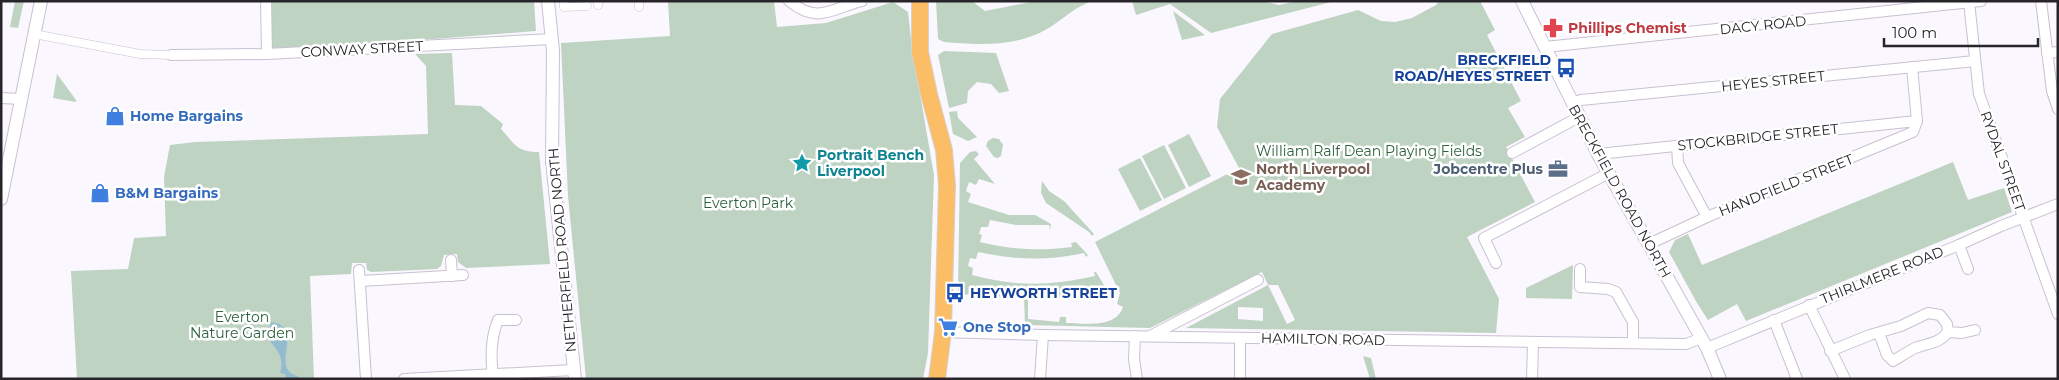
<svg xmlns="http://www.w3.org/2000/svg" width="2059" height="380" font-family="Montserrat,sans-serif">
  <rect width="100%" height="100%" fill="#fbf7fe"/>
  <g fill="#bed3c2" fill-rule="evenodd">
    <path d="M15,1H24L18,28L10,27Z"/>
    <path d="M268,1H534L536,31L270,52Z"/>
    <path d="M668,1H774L777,27L826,23L893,2L908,12L912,48L934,175L928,353L923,379H586L568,196L561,43L670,36Z"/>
    <path d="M936,1H972L985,11L1036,1H1093C1077,5 1061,21 1047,29C1016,47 978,45 944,42L938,39Z"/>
    <path d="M1132,1H1263L1279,5L1297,1H1335L1211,33L1170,4L1136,15Z"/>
    <path d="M1439,1H1480L1495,30L1487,35L1521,101L1508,108L1525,137L1506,147L1535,202L1467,237L1499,299L1496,333L1186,328L1268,285L1262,272L1150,328L1025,325L1024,298L958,294L960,163L970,152L976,151L979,154L974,159L995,184L979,179L976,185L969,182L966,191L971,194L968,202L1009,215H1035L1051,224L1050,230L1049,225H1016L990,220L988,227H981L979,234L982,235L980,242C1012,250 1039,251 1072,247L1071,243L1076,242L1088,255L1086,257L1084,253C1046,261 1017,260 978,252L976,259L970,258L968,266L973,268L972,275C1017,287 1049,286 1095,276L1094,272H1096L1107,290V296L1066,295L1059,297V300H1028V319L1059,322L1060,317H1066V323C1083,323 1116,329 1123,307L1117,304L1120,293L1095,242L1239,168L1217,127L1220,99L1272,34L1358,10L1381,21L1395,22L1412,18L1436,5ZM1268,285H1278L1295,320L1287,324ZM1238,307L1263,308V321L1238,319Z"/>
    <path d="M1173,11L1205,35L1182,40Z"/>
    <path d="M944,51L996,53L1009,91L999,93L991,84L977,82L968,91L967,103L949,108L938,55Z"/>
    <path d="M452,53L455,105L481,106L503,124L501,129C515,144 516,152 539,152L550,264L466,268L458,262L457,254L444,255L441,266L437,269L371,272L367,270L366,263H352L351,274L310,276L314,379H77L71,271L128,269L134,238L166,236L164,177L170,145L195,142L428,134L426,66L415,54Z"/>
    <path d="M57,74L76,100V102L53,98Z"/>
    <path d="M957,111L958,118L977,137L968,141L953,134L949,112Z"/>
    <path d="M1189,134L1211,176L1189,187L1168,145Z"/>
    <path d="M993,138L999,139L1003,145L1001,156L998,158L994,157L986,146L988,141Z"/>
    <path d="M1164,145L1186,188L1164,199L1142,156Z"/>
    <path d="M1140,158L1162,200L1140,211L1118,169Z"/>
    <path d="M1953,162L1968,200L2004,188L2012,212L1746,321L1737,304L1708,320L1697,303L1669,252L1675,240L1688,234L1702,265Z"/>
    <path d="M1042,181L1049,191L1064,201L1094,234L1092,236L1089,232L1046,203L1041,193Z"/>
    <path d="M1573,265L1572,299L1526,298V288Z"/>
    <path d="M1363,356L1371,358L1376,379H1370Z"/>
  </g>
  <path fill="#94bcd1" d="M271,322C307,327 268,369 298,376V379H286L285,374L280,373C285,358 277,349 267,338Z"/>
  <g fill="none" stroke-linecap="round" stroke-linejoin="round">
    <defs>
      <g id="pedestrian">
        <path d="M564,1V7L587,6"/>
        <path d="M598,1V5"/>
        <path d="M639,1V7"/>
        <path d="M34,34L140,54L171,55"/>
      </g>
      <g id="minor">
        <path d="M266,1L267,54"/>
        <path d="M789,1C818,25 832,8 862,1"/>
        <path d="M2041,1L2052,91L2058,109"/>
        <path d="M1969,2L1979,94L2058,314"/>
        <path d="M1545,47L1981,1"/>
        <path d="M2047,53L2058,52"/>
        <path d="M171,55L267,54L552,39"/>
        <path d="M1518,74L1550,58"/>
        <path d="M1,98L21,99"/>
        <path d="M1572,103L1581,100L1975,61"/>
        <path d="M1677,146L1678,163L1707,217"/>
        <path d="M1512,153L1579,117"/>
        <path d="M1598,154L1917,121"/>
        <path d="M1649,244L1707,217L1913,132L1917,121L1912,67"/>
        <path d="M1959,245L1968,269"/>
        <path d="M451,260L452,276"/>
        <path d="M1496,263L1484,238L1609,173"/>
        <path d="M1580,269V287L1608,289L1616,292L1633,322V343"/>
        <path d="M359,270L366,379"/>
        <path d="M361,281L463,275"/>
        <path d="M1809,305L1845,379"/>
        <path d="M1774,320L1797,379"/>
        <path d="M943,332L1043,335L1686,344L1702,338"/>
        <path d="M1879,333L1887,355L1893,361C1900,357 1907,352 1915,348C1928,343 1939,344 1948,332"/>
        <path d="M1135,336L1134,359L1137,379"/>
        <path d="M1150,336L1258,280"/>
        <path d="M1707,348L1959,245L2001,226L2058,204"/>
        <path d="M1830,351L1870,335L1901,326L1928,313L1940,315L1947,324L1948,332L1962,333L1975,330"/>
        <path d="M404,379L573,370"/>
        <path d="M493,379C491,358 490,340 498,320H516"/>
        <path d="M1040,379L1043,335"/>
        <path d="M1240,379V338"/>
        <path d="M1532,379L1533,342"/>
      </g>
      <g id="tertiary">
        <path d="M548,1L553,51L552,161L575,379"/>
        <path d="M1522,1L1598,154L1707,348L1720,379"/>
        <path d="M1,199L41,1"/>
      </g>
      <path id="primary" d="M920,1V52L929,94L944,150L947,185L943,332L937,379"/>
    </defs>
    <use href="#pedestrian" stroke="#c9c0d1" stroke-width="9"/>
    <use href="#minor" stroke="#c9c0d1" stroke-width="12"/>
    <use href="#tertiary" stroke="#c9c0d1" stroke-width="14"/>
    <use href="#primary" stroke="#d4d3d4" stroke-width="18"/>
    <use href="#pedestrian" stroke="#fff" stroke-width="8"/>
    <use href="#minor" stroke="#fff" stroke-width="10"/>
    <use href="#tertiary" stroke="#fff" stroke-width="12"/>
    <use href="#primary" stroke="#fcbd67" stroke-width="16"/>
  </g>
  <defs>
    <symbol id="pharmacy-bare" viewBox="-9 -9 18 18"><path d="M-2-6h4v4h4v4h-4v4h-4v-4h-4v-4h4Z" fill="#e0444e" stroke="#fff" stroke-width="2.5" paint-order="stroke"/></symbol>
    <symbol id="bus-bare" viewBox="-9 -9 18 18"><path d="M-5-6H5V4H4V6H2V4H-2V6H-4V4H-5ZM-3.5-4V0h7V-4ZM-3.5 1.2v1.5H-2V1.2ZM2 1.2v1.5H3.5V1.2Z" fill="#1a4fb4" stroke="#fff" stroke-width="2.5" paint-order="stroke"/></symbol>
    <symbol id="shop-bare" viewBox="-9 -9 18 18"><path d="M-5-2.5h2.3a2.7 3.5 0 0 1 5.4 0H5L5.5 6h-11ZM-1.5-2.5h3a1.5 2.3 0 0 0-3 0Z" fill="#3f7fe0" stroke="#fff" stroke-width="2.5" paint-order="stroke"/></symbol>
    <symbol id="sight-bare" viewBox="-9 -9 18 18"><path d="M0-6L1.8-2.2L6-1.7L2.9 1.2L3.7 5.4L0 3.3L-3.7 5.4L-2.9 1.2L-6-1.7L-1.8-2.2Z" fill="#0f9aa8" stroke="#fff" stroke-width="2.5" paint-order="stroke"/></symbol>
    <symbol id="office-bare" viewBox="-9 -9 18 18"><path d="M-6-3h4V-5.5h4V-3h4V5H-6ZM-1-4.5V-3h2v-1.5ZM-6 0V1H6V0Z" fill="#5c6f8a" stroke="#fff" stroke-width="2.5" paint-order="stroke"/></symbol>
    <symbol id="school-bare" viewBox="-9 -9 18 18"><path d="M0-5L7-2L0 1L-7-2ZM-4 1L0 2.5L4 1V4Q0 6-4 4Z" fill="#8d6e63" stroke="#fff" stroke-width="2.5" paint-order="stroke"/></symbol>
    <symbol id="supermarket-bare" viewBox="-9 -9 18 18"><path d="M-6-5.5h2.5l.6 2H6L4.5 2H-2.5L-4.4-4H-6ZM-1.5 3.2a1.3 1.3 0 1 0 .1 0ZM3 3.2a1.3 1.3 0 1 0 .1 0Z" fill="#3f7fe0" stroke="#fff" stroke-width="2.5" paint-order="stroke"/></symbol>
  </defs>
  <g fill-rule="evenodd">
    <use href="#pharmacy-bare" x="1539" y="14" width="28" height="28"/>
    <use href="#bus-bare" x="1552" y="54" width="28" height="28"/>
    <use href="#shop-bare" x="101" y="102" width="28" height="28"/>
    <use href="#sight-bare" x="788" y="149" width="28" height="28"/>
    <use href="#office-bare" x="1544" y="155" width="28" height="28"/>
    <use href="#school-bare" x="1227" y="163" width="28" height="28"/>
    <use href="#shop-bare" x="86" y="179" width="28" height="28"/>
    <use href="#bus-bare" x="941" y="279" width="28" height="28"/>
    <use href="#supermarket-bare" x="934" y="313" width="28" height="28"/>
  </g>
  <g text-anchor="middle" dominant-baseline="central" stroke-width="5" stroke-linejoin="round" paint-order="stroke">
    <g font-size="14" fill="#27242a" stroke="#fff">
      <text transform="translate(1763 25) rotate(-6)">DACY ROAD</text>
      <text transform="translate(362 49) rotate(-3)">CONWAY STREET</text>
      <text transform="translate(1773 81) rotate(-6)">HEYES STREET</text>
      <text transform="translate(1758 137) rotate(-6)">STOCKBRIDGE STREET</text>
      <text transform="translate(2003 161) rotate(70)">RYDAL STREET</text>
      <text transform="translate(1786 185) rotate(-22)">HANDFIELD STREET</text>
      <text transform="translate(1620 191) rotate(61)">BRECKFIELD ROAD NORTH</text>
      <text transform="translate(562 250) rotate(-95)">NETHERFIELD ROAD NORTH</text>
      <text transform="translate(1882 275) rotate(-22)">THIRLMERE ROAD</text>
      <text transform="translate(1323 339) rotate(1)">HAMILTON ROAD</text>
    </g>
    <g font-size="14" font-weight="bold" fill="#be3a42" stroke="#fff" text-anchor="start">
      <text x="1568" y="28">Phillips Chemist</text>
    </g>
    <g font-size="14" font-weight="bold" fill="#164399" stroke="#fff" text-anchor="end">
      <text x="1551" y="60">BRECKFIELD<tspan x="1551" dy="16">ROAD/HEYES STREET</tspan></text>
      <text x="970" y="293" text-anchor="start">HEYWORTH STREET</text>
    </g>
    <g font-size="14" font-weight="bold" fill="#366cbe" stroke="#fff" text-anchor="start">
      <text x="130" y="116">Home Bargains</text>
      <text x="115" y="193">B&amp;M Bargains</text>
      <text x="963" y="327">One Stop</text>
    </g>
    <g font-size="14" fill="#2d613c" stroke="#fff">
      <text x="1369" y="151">William Ralf Dean Playing Fields</text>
      <text x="748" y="203">Everton Park</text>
      <text x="242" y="317">Everton<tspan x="242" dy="16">Nature Garden</tspan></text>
    </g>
    <g font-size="14" font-weight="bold" fill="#0d838f" stroke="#fff" text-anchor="start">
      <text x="817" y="155">Portrait Bench<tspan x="817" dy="16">Liverpool</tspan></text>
    </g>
    <g font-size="14" font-weight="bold" fill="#785e54" stroke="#fff" text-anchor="start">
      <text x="1256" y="169">North Liverpool<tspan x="1256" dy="16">Academy</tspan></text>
    </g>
    <g font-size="14" font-weight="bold" fill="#4e5e75" stroke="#fff" text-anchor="end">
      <text x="1543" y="169">Jobcentre Plus</text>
    </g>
  </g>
  <rect width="2059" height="380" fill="none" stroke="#27242a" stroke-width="5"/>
  <path d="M1884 38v8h154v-8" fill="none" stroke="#27242a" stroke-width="2.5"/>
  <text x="1892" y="38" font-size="15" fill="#27242a" stroke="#ffffff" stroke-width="4" paint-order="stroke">100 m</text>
</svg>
